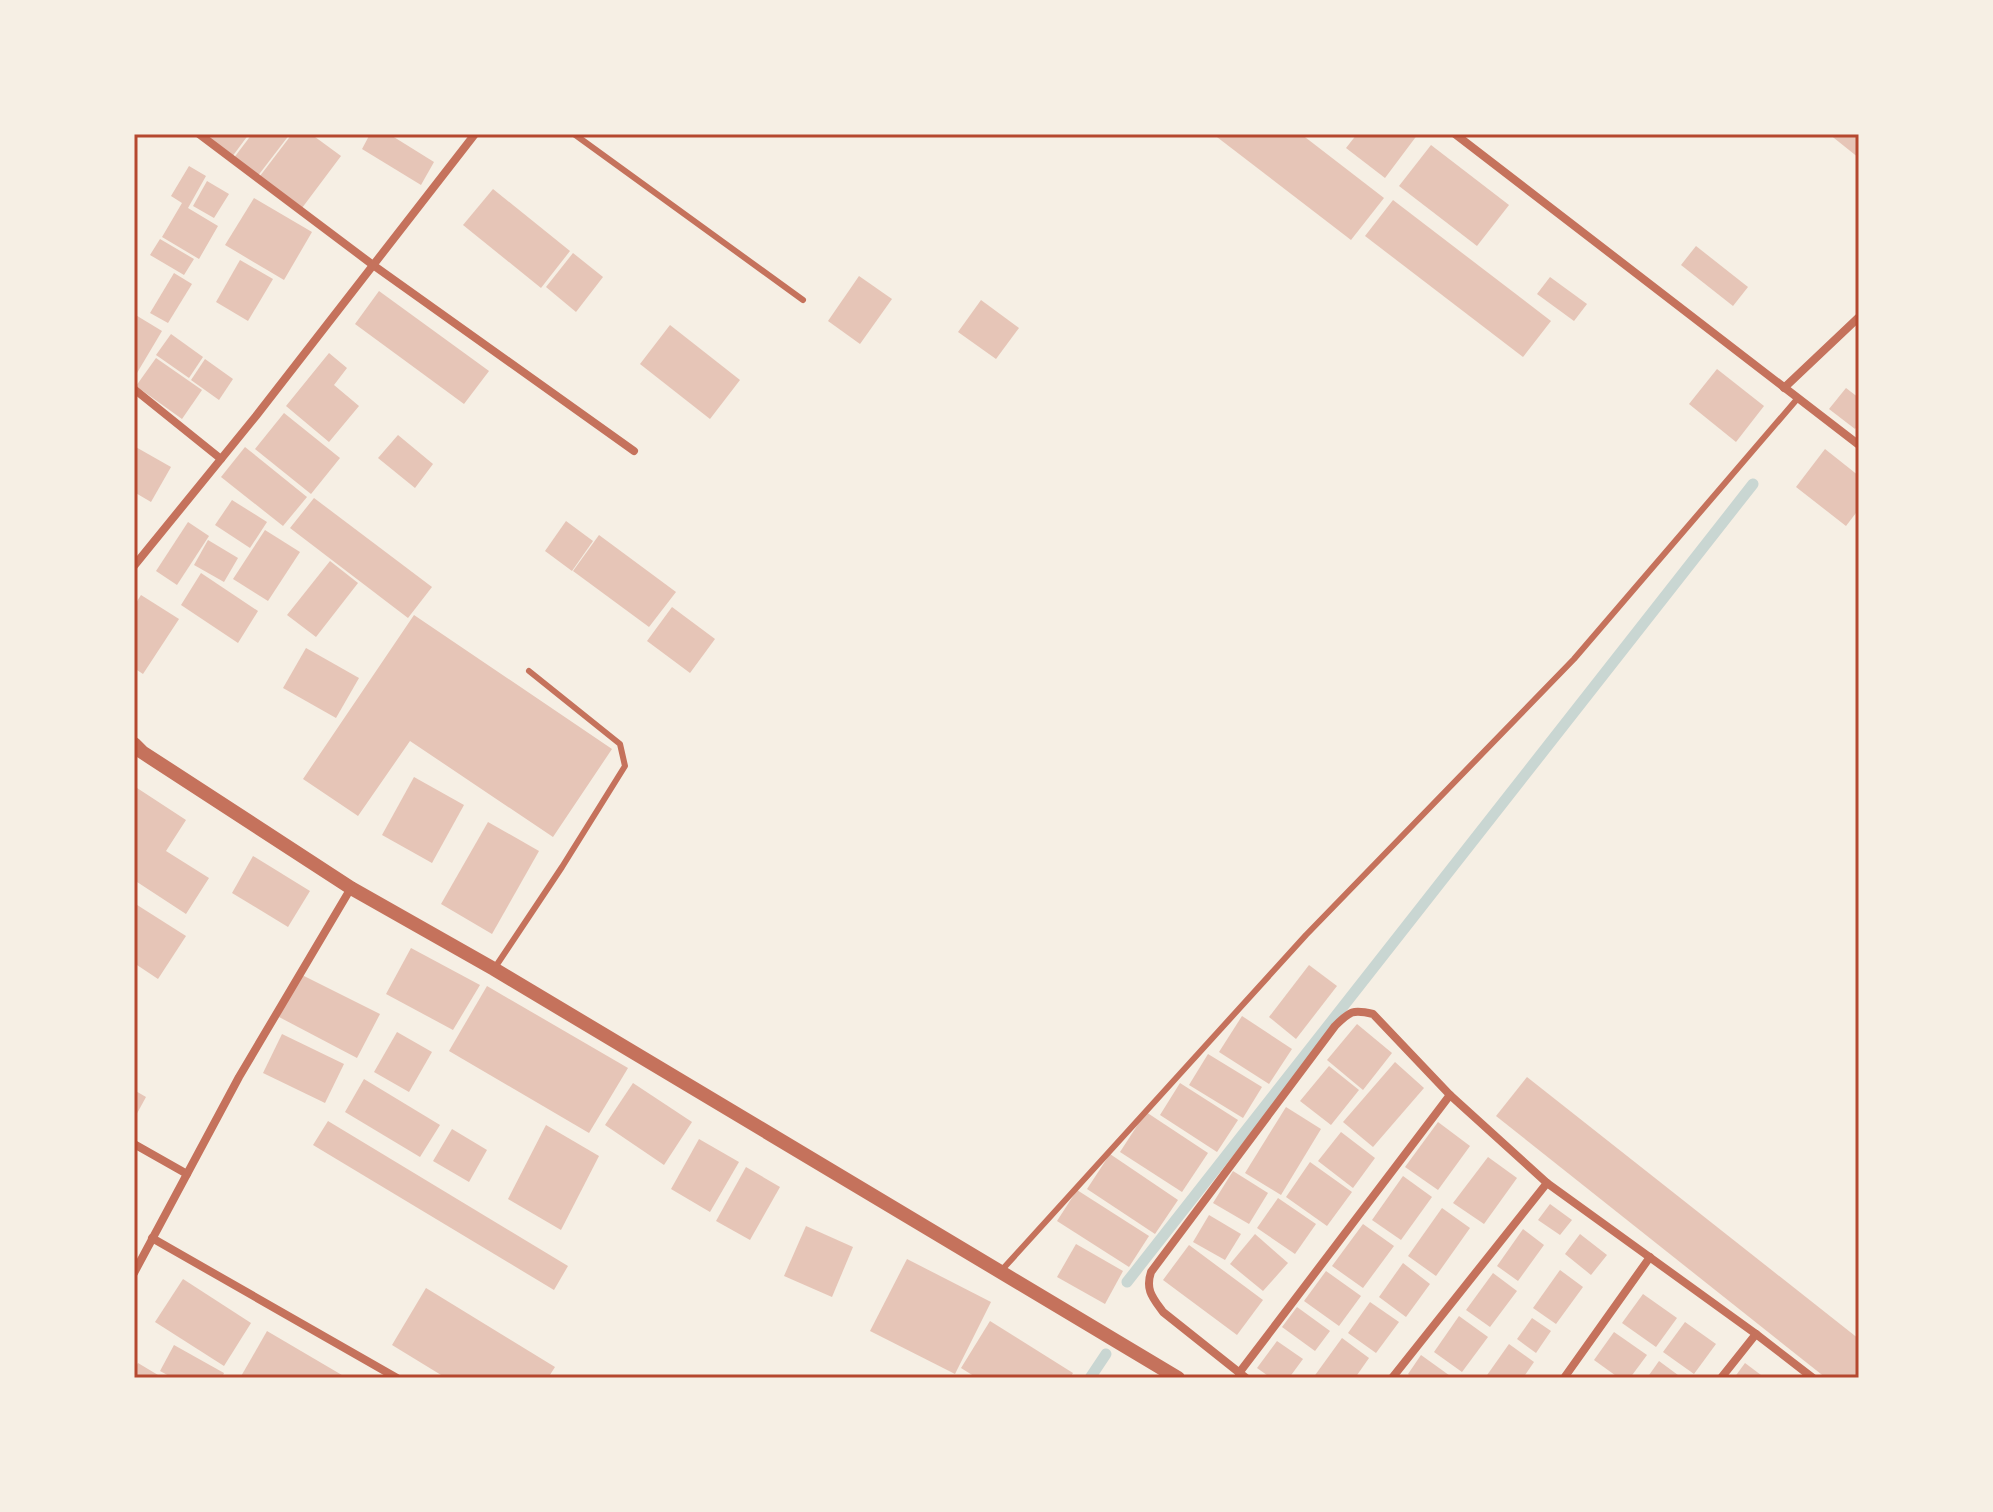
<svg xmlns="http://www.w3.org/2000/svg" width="1993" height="1512" font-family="'Varela Round',sans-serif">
  <rect width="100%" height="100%" fill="#f6efe4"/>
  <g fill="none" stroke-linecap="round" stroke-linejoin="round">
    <g stroke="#c9d6d2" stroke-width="11">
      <path d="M1127,1282L1753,484"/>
      <path d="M1090,1378L1106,1354"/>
    </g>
  </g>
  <g fill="#e6c5b7">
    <path d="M201,134H249L232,157Z"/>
    <path d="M252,134H290L257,177L233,159Z"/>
    <path d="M292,134H311L341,156L302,208L260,176Z"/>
    <path d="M370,134H389L434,162L421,185L362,149Z"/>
    <path d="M1213,134H1301L1384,198L1351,240Z"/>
    <path d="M1357,134H1418L1385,178L1346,148Z"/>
    <path d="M1829,134H1859V158Z"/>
    <path d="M1431,145L1509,205L1477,246L1399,186Z"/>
    <path d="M189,166L206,176L188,208L218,226L199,259L162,237L182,203L171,196Z"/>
    <path d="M207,181L229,194L214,218L193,206Z"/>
    <path d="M493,189L570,251L541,288L463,225Z"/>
    <path d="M254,198L312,232L284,280L225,245Z"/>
    <path d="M1393,200L1551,321L1523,357L1365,236Z"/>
    <path d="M160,239L194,259L184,275L150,255Z"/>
    <path d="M1696,246L1748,287L1733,306L1681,265Z"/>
    <path d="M573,253L603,277L576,312L546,287Z"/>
    <path d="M240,260L273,279L248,321L216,302Z"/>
    <path d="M174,273L192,284L168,323L150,313Z"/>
    <path d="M859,276L892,299L860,344L828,321Z"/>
    <path d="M1550,277L1587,304L1574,321L1537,294Z"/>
    <path d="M379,291L489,371L464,404L355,324Z"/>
    <path d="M981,300L1019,328L996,359L958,332Z"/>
    <path d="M134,314L162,331L134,378Z"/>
    <path d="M670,325L740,380L710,419L640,364Z"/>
    <path d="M171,334L203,357L189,378L156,355Z"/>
    <path d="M329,353L347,368L334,385L359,406L329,442L286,406Z"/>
    <path d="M156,358L202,390L182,419L136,386Z"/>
    <path d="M205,359L233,379L219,400L191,380Z"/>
    <path d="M1717,369L1764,406L1736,442L1689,404Z"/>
    <path d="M1846,388L1859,398V424L1855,429L1829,409Z"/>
    <path d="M284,413L340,458L311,494L255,449Z"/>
    <path d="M398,435L433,464L415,488L378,458Z"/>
    <path d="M134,446L171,467L151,502L134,492Z"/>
    <path d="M245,447L307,497L283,526L221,477Z"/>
    <path d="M1825,449L1859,476V509L1846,526L1796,487Z"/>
    <path d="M314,498L432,587L408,618L290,528Z"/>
    <path d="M232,500L267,522L250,548L215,525Z"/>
    <path d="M566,521L593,541L572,571L545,551Z"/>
    <path d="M188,522L209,536L177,585L156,571Z"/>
    <path d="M265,530L300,552L268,601L233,579Z"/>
    <path d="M599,535L676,592L649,627L573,571Z"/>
    <path d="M208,540L238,558L224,582L194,565Z"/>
    <path d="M330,561L358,583L316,637L287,615Z"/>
    <path d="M201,573L258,611L238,643L181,605Z"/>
    <path d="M141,595L179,619L143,674L134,668V606Z"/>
    <path d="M672,607L715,639L690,673L647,641Z"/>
    <path d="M414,615L612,749L553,837L410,741L358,816L303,779Z"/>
    <path d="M306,648L359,678L336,718L283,688Z"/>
    <path d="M414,777L464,805L432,863L382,835Z"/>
    <path d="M134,786L186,820L166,851L209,878L186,914L134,880Z"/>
    <path d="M488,822L539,851L492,934L441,904Z"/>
    <path d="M253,856L310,891L288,927L232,893Z"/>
    <path d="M134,903L186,936L158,979L134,963Z"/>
    <path d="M411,948L480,985L453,1030L386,994Z"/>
    <path d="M1309,965L1337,986L1296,1039L1269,1017Z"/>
    <path d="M300,974L380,1014L357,1058L279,1017Z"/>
    <path d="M487,986L628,1068L589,1133L449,1051Z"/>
    <path d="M1242,1016L1292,1049L1269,1084L1219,1052Z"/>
    <path d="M1357,1024L1392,1053L1363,1090L1327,1060Z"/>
    <path d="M397,1032L432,1052L409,1092L374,1072Z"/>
    <path d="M282,1034L344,1064L325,1103L263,1073Z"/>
    <path d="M1208,1054L1262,1087L1243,1118L1189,1085Z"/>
    <path d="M1395,1062L1424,1088L1373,1147L1343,1122Z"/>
    <path d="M1329,1066L1359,1090L1331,1125L1300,1101Z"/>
    <path d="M1527,1077L1859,1339V1378H1826L1496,1116Z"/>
    <path d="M364,1079L440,1125L420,1157L345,1112Z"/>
    <path d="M633,1083L692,1122L664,1165L605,1125Z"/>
    <path d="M1180,1083L1238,1120L1217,1152L1160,1115Z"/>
    <path d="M134,1090L146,1097L134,1119Z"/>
    <path d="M1286,1107L1321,1129L1281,1195L1245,1173Z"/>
    <path d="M1146,1112L1208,1153L1182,1192L1120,1152Z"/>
    <path d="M328,1121L568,1266L554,1290L313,1145Z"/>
    <path d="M1438,1122L1470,1146L1438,1190L1405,1167Z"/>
    <path d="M546,1125L599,1156L561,1230L508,1199Z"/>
    <path d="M452,1129L487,1150L469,1182L433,1161Z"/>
    <path d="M1341,1132L1375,1158L1353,1188L1318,1161Z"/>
    <path d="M699,1139L739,1162L710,1212L671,1189Z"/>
    <path d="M1110,1154L1178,1200L1155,1234L1087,1189Z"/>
    <path d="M1488,1157L1517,1178L1484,1224L1453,1203Z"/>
    <path d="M1310,1162L1352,1192L1327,1226L1286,1197Z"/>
    <path d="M746,1167L780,1187L750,1240L716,1221Z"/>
    <path d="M1233,1171L1268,1193L1249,1224L1213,1203Z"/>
    <path d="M1403,1176L1432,1197L1401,1240L1372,1220Z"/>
    <path d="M1077,1190L1149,1236L1129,1267L1057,1221Z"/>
    <path d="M1278,1198L1316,1224L1295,1254L1257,1228Z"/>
    <path d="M1550,1204L1572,1220L1560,1235L1538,1220Z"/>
    <path d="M1442,1208L1470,1228L1436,1276L1408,1256Z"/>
    <path d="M1209,1215L1241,1234L1225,1260L1193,1242Z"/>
    <path d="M1363,1224L1394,1246L1363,1288L1332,1266Z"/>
    <path d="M806,1226L853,1247L832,1297L784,1276Z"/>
    <path d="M1523,1229L1544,1245L1518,1281L1497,1266Z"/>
    <path d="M1255,1234L1288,1263L1263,1291L1230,1264Z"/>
    <path d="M1580,1234L1607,1255L1591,1275L1565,1254Z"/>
    <path d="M1076,1244L1123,1271L1105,1304L1057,1277Z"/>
    <path d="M1189,1245L1263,1300L1237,1335L1163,1280Z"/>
    <path d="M907,1259L991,1302L955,1374L870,1331Z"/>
    <path d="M1403,1263L1430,1284L1406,1317L1379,1297Z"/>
    <path d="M1560,1270L1583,1287L1556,1324L1533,1308Z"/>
    <path d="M1326,1271L1361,1296L1339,1326L1304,1301Z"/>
    <path d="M1493,1273L1517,1291L1490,1327L1466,1310Z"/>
    <path d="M183,1279L251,1323L224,1366L155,1322Z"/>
    <path d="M426,1288L555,1367L548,1378H446L392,1345Z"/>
    <path d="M1643,1294L1677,1318L1656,1347L1622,1323Z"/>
    <path d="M1370,1302L1399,1322L1376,1353L1348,1333Z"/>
    <path d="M1297,1307L1330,1331L1315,1351L1282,1327Z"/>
    <path d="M1459,1316L1488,1337L1462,1372L1434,1352Z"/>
    <path d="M1532,1318L1551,1331L1536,1353L1517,1339Z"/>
    <path d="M990,1321L1073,1373L1070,1378H977L961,1368Z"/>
    <path d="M1685,1322L1716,1344L1694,1374L1663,1352Z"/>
    <path d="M267,1331L347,1378H240Z"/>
    <path d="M1614,1332L1647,1355L1630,1378H1619L1594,1360Z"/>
    <path d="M1342,1338L1369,1358L1355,1378H1313Z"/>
    <path d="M1277,1341L1303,1359L1289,1378H1271L1257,1368Z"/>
    <path d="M1509,1344L1534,1362L1523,1378H1485Z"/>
    <path d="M174,1345L224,1373L222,1378H173L160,1371Z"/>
    <path d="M1421,1355L1453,1378H1413L1408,1374Z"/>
    <path d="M1659,1361L1682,1378H1647Z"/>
    <path d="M138,1363L163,1378H134V1370Z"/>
    <path d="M1745,1363L1765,1378H1734Z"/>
  </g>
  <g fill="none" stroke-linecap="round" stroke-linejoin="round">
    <g stroke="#c5725c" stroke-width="6">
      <path d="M574,134L803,300"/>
      <path d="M494,969L562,867L625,766L620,744L529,671"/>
      <path d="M1000,1272L1306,935L1574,659L1798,398"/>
    </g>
    <g stroke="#c5725c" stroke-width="8">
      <path d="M199,134L373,265L634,451"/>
      <path d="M1455,134L1859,445"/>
      <path d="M1784,388L1859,317"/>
      <path d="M134,389L221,459"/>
      <path d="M134,566L256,416L475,134"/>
      <path d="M134,1144L187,1174"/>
      <path d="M152,1238L397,1378"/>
      <path d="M134,1273L239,1077L351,888"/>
      <path d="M1239,1373L1450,1095"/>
      <path d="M1246,1378L1163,1312C1153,1298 1145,1290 1151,1272L1335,1026C1350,1011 1353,1009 1373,1014L1450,1095L1547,1183L1756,1334L1813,1378"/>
      <path d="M1392,1378L1547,1183"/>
      <path d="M1564,1378L1650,1257"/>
      <path d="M1721,1378L1756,1334"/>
    </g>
    <path stroke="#c5725c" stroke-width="14" d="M134,744L142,752L351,888L494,969L1178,1378"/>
  </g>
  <rect width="1993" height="1512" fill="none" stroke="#f6efe4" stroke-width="272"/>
  <rect x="136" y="136" width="1721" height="1240" fill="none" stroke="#b5482f" stroke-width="3"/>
</svg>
